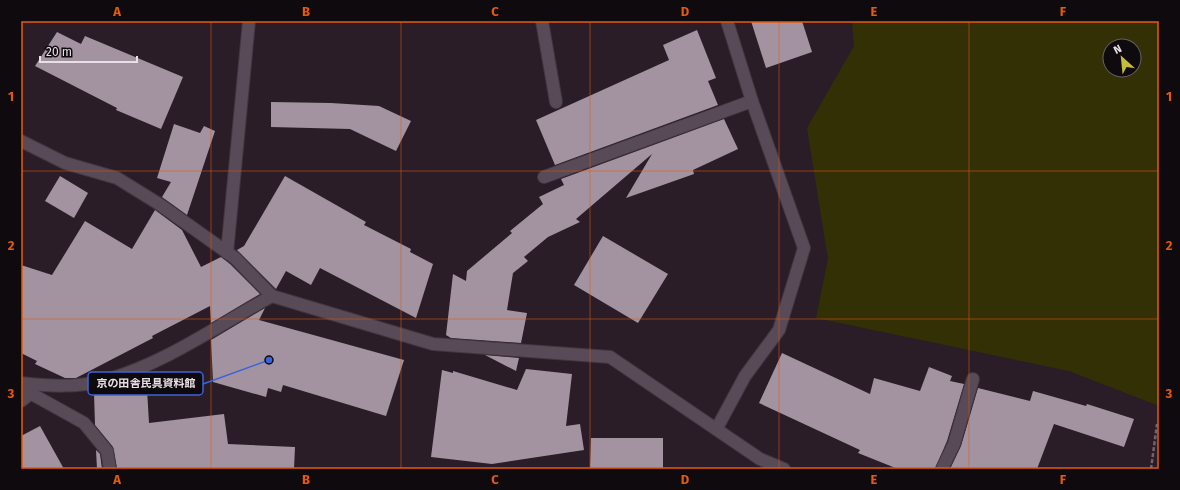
<svg xmlns="http://www.w3.org/2000/svg" width="1180" height="490" font-family="'Fira Sans','Noto Sans JP',sans-serif">
  <rect width="100%" height="100%" fill="#2a1d28"/>
  <path fill="#333006" fill-rule="evenodd" d="M852,21H1159V406L1069,371L816,318L828,259L807,128L854,46ZM1110,46H1134V70H1110Z"/>
  <g fill="#a393a0">
    <path d="M751,21H802L812,52L766,68Z"/>
    <path d="M697,30L716,78L708,81L718,105L555,165L536,120L669,60L663,45Z"/>
    <path d="M57,32L81,44L85,36L183,77L161,129L116,110L117,108L35,66Z"/>
    <path d="M271,102L331,103L379,106L411,121L396,151L350,129L271,127Z"/>
    <path d="M724,119L738,149L693,170L694,174L626,198L652,154L576,219L580,222L548,237L524,257L528,261L513,273L507,310L527,313L521,343L451,338L446,335L453,274L466,281L467,271L512,233L510,231L543,204L539,197L564,185L561,179Z"/>
    <path d="M174,124L200,133L204,126L215,131L187,215L162,197L171,182L157,178Z"/>
    <path d="M60,176L88,193L74,218L45,201Z"/>
    <path d="M285,176L366,222L364,225L411,249L410,252L433,264L416,318L320,268L311,285L286,271L276,289L237,250L244,246Z"/>
    <path d="M155,210L182,230L201,267L221,257L230,264L260,294L211,323L210,306L152,336L153,338L76,378H65L35,364L37,361L21,353V265L52,275L85,221L132,249Z"/>
    <path d="M603,236L668,274L638,323L574,285Z"/>
    <path d="M265,308L259,320L404,360L386,416L283,385L281,392L268,388L266,397L213,382L211,340Z"/>
    <path d="M782,353L870,394L874,378L920,391L929,367L952,376L950,381L964,384L947,441L935,469H898L858,453L860,450L759,403Z"/>
    <path d="M485,355L519,358L516,371Z"/>
    <path d="M526,369L572,374L566,426L580,424L584,450L492,464L431,457L442,370L453,373V371L517,390Z"/>
    <path d="M978,388L1030,401L1033,391L1086,406L1087,404L1134,419L1124,447L1054,424L1037,469H950L961,446Z"/>
    <path d="M147,389L149,423L224,414L228,444L295,447L294,469H117L113,447L95,425L94,393Z"/>
    <path d="M40,426L64,469H21V436Z"/>
    <path d="M591,438H663V469H590Z"/>
    <path d="M96,450L100,454L102,469H97Z"/>
  </g>
  <g fill="none" stroke-linecap="round" stroke-linejoin="round">
    <defs>
      <g id="service">
        <path d="M542,21L556,102"/>
        <path d="M21,141L65,163L117,178L159,204L235,258L272,296"/>
        <path d="M544,177L752,101"/>
        <path d="M227,253L249,21"/>
        <path d="M21,388L84,423L107,451L110,469"/>
        <path d="M21,401L30,394"/>
      </g>
      <g id="minor">
        <path d="M21,383C49,386 78,388 106,380C166,363 218,325 272,296L433,344L610,357L760,459L784,469"/>
        <path d="M717,428L745,376L779,330L804,248L752,101L727,21"/>
        <path d="M942,469L954,444L973,379"/>
      </g>
    </defs>
    <use href="#service" stroke="#41373f" stroke-width="14"/>
    <use href="#minor" stroke="#41373f" stroke-width="14"/>
    <path stroke="#70646e" stroke-width="2.5" stroke-dasharray="4 2" stroke-linecap="butt" d="M1151,469L1157,424"/>
    <use href="#service" stroke="#584a56" stroke-width="12"/>
    <use href="#minor" stroke="#584a56" stroke-width="12"/>
  </g>
  <path fill="none" stroke="#e8590c" stroke-width="1" stroke-opacity="0.55" d="M211,21V469M401,21V469M590,21V469M779,21V469M969,21V469M21,171H1159M21,319H1159"/>
  <path fill="none" stroke="#3c64da" stroke-width="1.5" d="M269 360L203 384"/>
  <circle fill="#3c64da" stroke="#0f0a0e" stroke-width="1.5" cx="269" cy="360" r="4"/>
  <rect fill="#0f0a0e" stroke="#3c64da" stroke-width="1.5" x="88" y="372" width="115" height="23" rx="4"/>
  <g font-size="11" text-anchor="middle" font-weight="bold" fill="#e9e0e7">
    <text x="146" y="387">京の田舎民具資料館</text>
  </g>
  <rect width="1180" height="490" fill="none" stroke="#0f0a0e" stroke-width="44"/>
  <g transform="translate(1122 58) rotate(333)"><circle r="19" fill="#0f0a0e" stroke="#666065"/>
  <path d="M0-3L7 15L0 10L-7 15Z" fill="#c5bc3d"/>
  <text y="-6" font-size="11" font-weight="bold" text-anchor="middle" fill="#e9e0e7">N</text>
  </g>
  <path d="M40 56v6h97v-6" fill="none" stroke="#e9e0e7" stroke-width="2"/>
  <text x="46" y="56" font-size="12" fill="#e9e0e7" stroke="#0f0a0e" stroke-width="3" paint-order="stroke">20 m</text>
  <rect x="22" y="22" width="1136" height="446" fill="none" stroke="#e8590c" stroke-width="1.5"/>
  <g font-size="13" text-anchor="middle" font-weight="bold" fill="#e8590c">
    <text x="117" y="16">A</text>
    <text x="306" y="16">B</text>
    <text x="495" y="16">C</text>
    <text x="685" y="16">D</text>
    <text x="874" y="16">E</text>
    <text x="1063" y="16">F</text>
    <text x="11" y="101">1</text>
    <text x="1169" y="101">1</text>
    <text x="11" y="250">2</text>
    <text x="1169" y="250">2</text>
    <text x="11" y="398">3</text>
    <text x="1169" y="398">3</text>
    <text x="117" y="484">A</text>
    <text x="306" y="484">B</text>
    <text x="495" y="484">C</text>
    <text x="685" y="484">D</text>
    <text x="874" y="484">E</text>
    <text x="1063" y="484">F</text>
  </g>
</svg>
